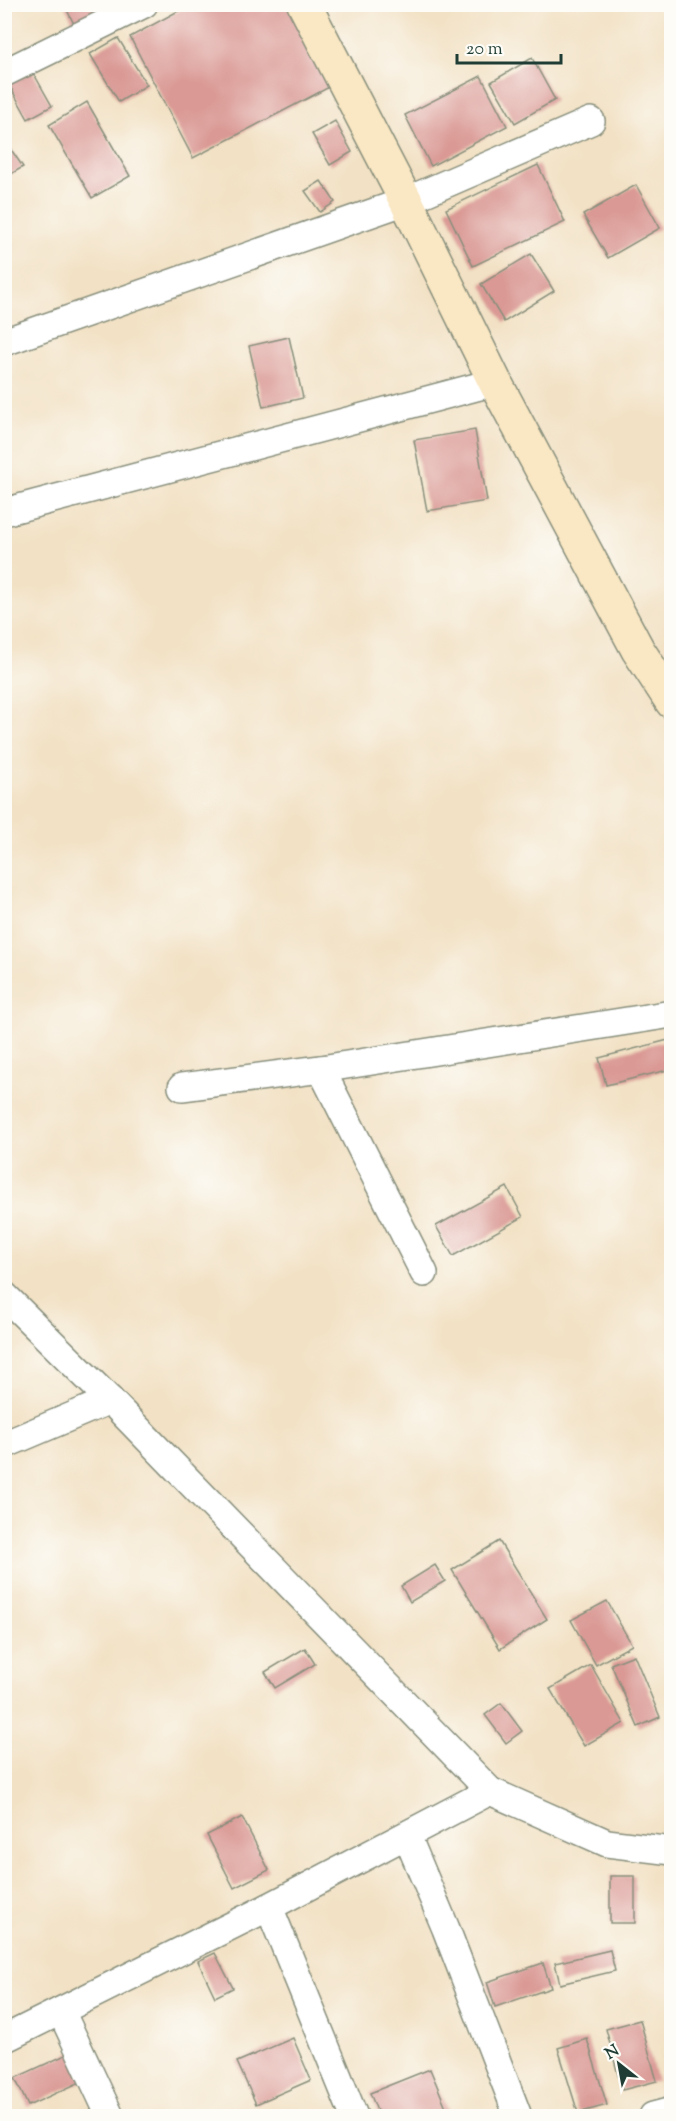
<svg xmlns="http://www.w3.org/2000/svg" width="676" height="2121" font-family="'Sorts Mill Goudy',serif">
  <rect width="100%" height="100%" fill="#fdfcf7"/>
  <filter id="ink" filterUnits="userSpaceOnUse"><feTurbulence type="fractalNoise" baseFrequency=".0167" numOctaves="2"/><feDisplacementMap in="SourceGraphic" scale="12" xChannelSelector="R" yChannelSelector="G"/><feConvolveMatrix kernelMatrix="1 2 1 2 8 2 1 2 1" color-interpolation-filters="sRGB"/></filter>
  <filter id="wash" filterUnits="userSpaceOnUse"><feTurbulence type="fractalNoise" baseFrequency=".008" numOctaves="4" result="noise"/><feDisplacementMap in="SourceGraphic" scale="24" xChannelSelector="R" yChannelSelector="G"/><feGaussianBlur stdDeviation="1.35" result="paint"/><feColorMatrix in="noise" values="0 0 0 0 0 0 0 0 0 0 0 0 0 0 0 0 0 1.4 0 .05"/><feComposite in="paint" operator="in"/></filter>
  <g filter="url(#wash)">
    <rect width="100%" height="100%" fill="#f2e1c4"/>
    <g id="blocks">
      <g fill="#da9994">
        <path d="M64,4H127L77,30Z"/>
        <path d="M191,4H299L339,82L193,158L130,37Z"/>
        <path d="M118,38L147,85L119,102L90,54Z"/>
        <path d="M532,58L555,100L515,123L491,82Z"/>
        <path d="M30,67L52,106L28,119L6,79Z"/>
        <path d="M481,76L507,126L431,166L405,115Z"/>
        <path d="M87,102L130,176L92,198L49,125Z"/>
        <path d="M335,121L352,152L330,165L312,134Z"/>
        <path d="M10,148L23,167L4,178V151Z"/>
        <path d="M538,165L565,222L473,266L446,209Z"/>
        <path d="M321,181L335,202L320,212L305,191Z"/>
        <path d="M636,185L660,228L608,258L583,215Z"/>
        <path d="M531,254L554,291L504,322L481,284Z"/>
        <path d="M289,337L303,398L263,407L249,346Z"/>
        <path d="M475,430L487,501L427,511L414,440Z"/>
        <path d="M672,1039V1069L606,1085L599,1058Z"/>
        <path d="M507,1187L523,1217L453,1256L436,1226Z"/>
        <path d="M499,1541L547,1619L500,1649L452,1570Z"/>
        <path d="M435,1565L445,1581L410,1602L401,1586Z"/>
        <path d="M607,1601L632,1645L596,1665L571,1620Z"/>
        <path d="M305,1648L315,1664L275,1688L265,1672Z"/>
        <path d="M634,1655L660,1717L638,1727L611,1664Z"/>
        <path d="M591,1665L624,1723L584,1746L550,1689Z"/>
        <path d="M501,1703L522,1731L506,1743L485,1715Z"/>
        <path d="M242,1817L269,1870L234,1888L207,1835Z"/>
        <rect x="610" y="1876" width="25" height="47"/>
        <path d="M610,1950L615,1971L560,1984L555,1963Z"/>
        <path d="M215,1953L233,1988L215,1997L198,1961Z"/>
        <path d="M543,1963L551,1988L495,2007L487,1982Z"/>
        <path d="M640,2020L657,2081L622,2090L606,2029Z"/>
        <path d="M293,2038L311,2080L256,2104L237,2062Z"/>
        <path d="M587,2039L607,2105L578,2113L558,2048Z"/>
        <path d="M74,2051L87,2079L28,2106L15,2078Z"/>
        <path d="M430,2069L448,2112L437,2116H379L370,2093Z"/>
      </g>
    </g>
  </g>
  <g filter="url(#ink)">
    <use href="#blocks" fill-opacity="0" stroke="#888f7c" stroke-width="1.5"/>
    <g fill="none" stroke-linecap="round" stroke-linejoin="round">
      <defs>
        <g id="street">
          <path d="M4,73L144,4"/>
          <path d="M4,342L406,201L591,121"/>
          <path d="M4,512L495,382"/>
          <path d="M321,1069L424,1273"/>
          <path d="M182,1087L321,1069L672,1014"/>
          <path d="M4,1295L110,1400L490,1791L607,1843L672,1851"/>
          <path d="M4,1445L110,1400"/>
          <path d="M407,1836L446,1929L518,2116"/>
          <path d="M269,1907L354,2116"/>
          <path d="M61,2011L110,2116"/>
          <path d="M4,2039L269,1907L490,1791"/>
          <path d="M653,2116L672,2111"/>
        </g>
        <path id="secondary" d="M304,4L406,201L495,382L638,650L672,702"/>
      </defs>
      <use href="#street" stroke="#888f7c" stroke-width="30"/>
      <use href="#secondary" stroke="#888f7c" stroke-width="36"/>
      <use href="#street" stroke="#fff" stroke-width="27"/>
      <use href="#secondary" stroke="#fae7c3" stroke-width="33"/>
    </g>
  </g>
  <rect width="676" height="2121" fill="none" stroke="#fdfcf7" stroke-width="24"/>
  <g transform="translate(619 2064) rotate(329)" stroke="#fdfcf7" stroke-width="4.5" paint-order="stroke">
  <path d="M0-4.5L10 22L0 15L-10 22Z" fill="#1f3d34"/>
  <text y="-9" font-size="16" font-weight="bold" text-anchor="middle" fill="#1f3d34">N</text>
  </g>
  <path d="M457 54v9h104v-9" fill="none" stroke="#1f3d34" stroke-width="3"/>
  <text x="466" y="54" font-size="18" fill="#1f3d34" stroke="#fdfcf7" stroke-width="4.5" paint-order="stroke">20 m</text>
</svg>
